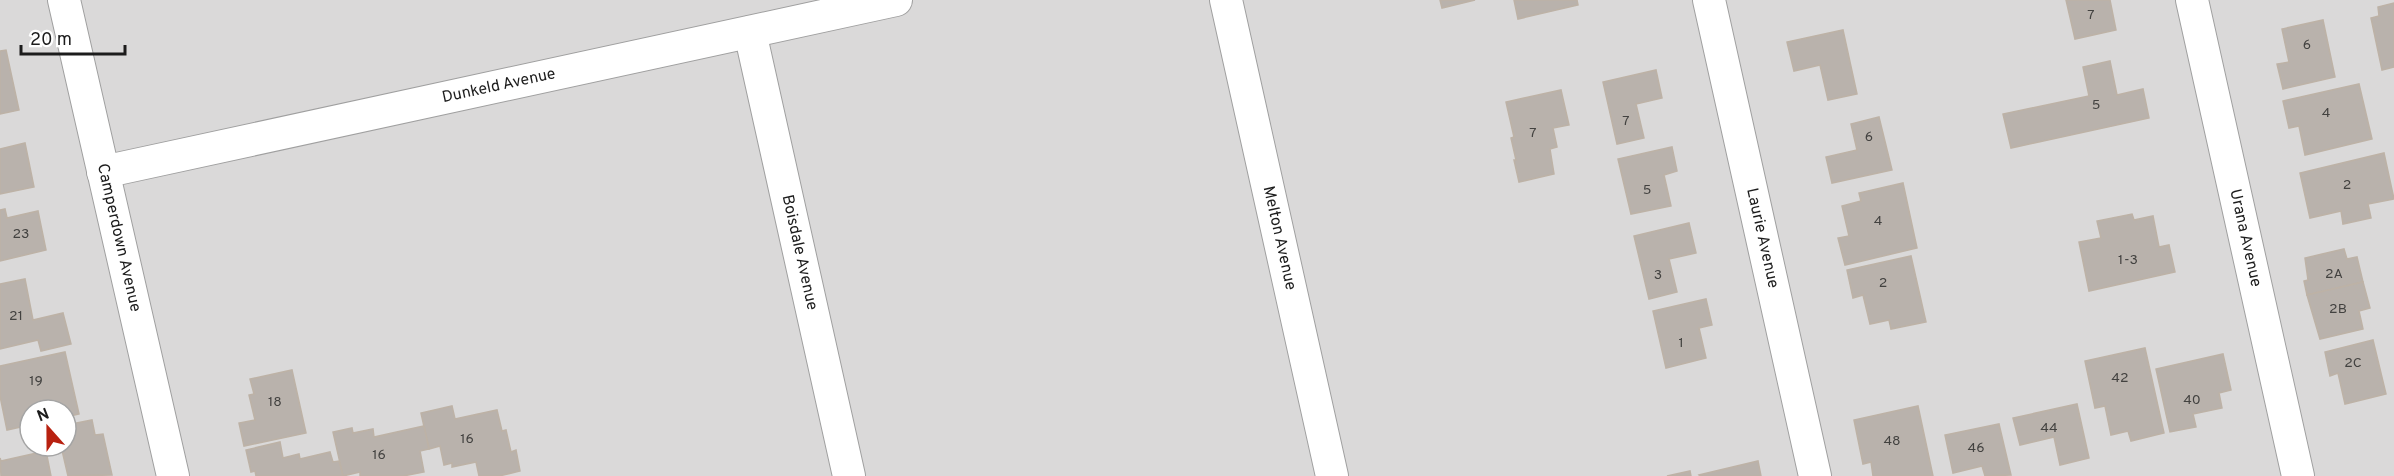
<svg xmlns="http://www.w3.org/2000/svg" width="2394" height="476" font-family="Overpass,sans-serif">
  <rect width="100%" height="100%" fill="#eceae2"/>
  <path fill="#dad9d9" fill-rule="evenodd" d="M0,0H2394V476H0ZM30,410H66V446H30Z"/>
  <g fill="#b9b2ac" stroke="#bdb2a6" stroke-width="1.5">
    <path d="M1440,0H1475L1442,8Z"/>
    <path d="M1514,0H1577L1578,5L1518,19Z"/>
    <path d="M2066,0H2110L2116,30L2075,39Z"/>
    <path d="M2394,3V67L2382,70L2371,18L2379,16L2378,7Z"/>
    <path d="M2323,20L2335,77L2283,89L2277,64L2289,62L2282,29Z"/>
    <path d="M1843,30L1857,94L1828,100L1820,65L1794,71L1787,42Z"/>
    <path d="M6,50L19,110L0,114V51Z"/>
    <path d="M2110,61L2117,95L2143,89L2149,118L2011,148L2003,114L2089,96L2083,67Z"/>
    <path d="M1656,70L1662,98L1636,104L1644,138L1617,144L1603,82Z"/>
    <path d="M2359,84L2372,139L2305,155L2299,126L2289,128L2283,101Z"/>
    <path d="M1561,90L1569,125L1553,128L1557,147L1550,149L1554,174L1519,182L1514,160H1516L1511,138L1514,137L1506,102Z"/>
    <path d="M1879,117L1892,170L1832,183L1826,157L1857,150L1851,124Z"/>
    <path d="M25,143L34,187L0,194V149Z"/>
    <path d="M1672,147L1677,171L1664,175L1671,206L1631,214L1618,159Z"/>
    <path d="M2384,153L2394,199L2368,204L2371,218L2343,224L2341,211L2310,218L2300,173Z"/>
    <path d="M1903,183L1917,248L1845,265L1838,238L1849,236L1842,206L1861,201L1859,193Z"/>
    <path d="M5,209L7,218L38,211L46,250L0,261V210Z"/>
    <path d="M2132,214L2134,220L2153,216L2159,247L2169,245L2175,272L2089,291L2079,242L2101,238L2097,221Z"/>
    <path d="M1689,223L1696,253L1669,259L1677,292L1649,299L1634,236Z"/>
    <path d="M2344,249L2347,259L2357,257L2363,282L2307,295L2304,281L2308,280L2305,258Z"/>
    <path d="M1911,256L1926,322L1891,329L1889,320L1870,324L1863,295L1853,298L1847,270Z"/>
    <path d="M25,279L33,320L63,313L71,344L41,351L38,340L0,349V284Z"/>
    <path d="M2363,282L2370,308L2359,311L2363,329L2320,339L2307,295Z"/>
    <path d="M1706,299L1712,325L1699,328L1706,358L1666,368L1653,311Z"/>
    <path d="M2373,340L2386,394L2345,404L2338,373L2330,376L2325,352Z"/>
    <path d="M2145,348L2164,433L2131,441L2128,431L2111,435L2105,406L2095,408L2085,361Z"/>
    <path d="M65,352L79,414L66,417V410H30V425L7,430L0,396V366Z"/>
    <path d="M2223,354L2231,390L2219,393L2222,408L2193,414L2196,427L2170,432L2156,369Z"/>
    <path d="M292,370L306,433L244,446L239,423L255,420L249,395L254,394L250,379Z"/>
    <path d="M2077,404L2089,458L2060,465L2054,437L2020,445L2013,418Z"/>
    <path d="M452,406L455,419L497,410L502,431L506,430L511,452L516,450L520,471L499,476H479L476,462L452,467V463L444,465L440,446L429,449L421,413Z"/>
    <path d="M1918,406L1933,476H1873L1871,462L1863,464L1854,420Z"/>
    <path d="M92,420L95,435L103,434L112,475L68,476L61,446H66V425Z"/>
    <path d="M1999,424L2011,475L1985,476L1982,466L1953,473L1945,435Z"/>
    <path d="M424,426L429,449L420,451L424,472L403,476H360V472L343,476L333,432L352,428L353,433L373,429L374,437Z"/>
    <path d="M280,442L283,458L299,454L300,459L330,452L333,462L339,461L343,476H256L255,471L251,472L246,450Z"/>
    <path d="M46,451L51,476H1L0,458L1,461Z"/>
    <path d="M1758,461L1761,476H1700L1699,475Z"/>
    <path d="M1690,471L1691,476H1667Z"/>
  </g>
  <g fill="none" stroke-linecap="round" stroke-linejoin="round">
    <defs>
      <g id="street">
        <path id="s1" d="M64,0L173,476"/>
        <path id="s2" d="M1226,0L1332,476"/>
        <path id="s3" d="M1709,0L1815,476"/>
        <path id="s4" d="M2192,0L2298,476"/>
        <path id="s5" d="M750,32L849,476"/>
        <path id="s6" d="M103,172L896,0"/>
      </g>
    </defs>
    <use href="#street" stroke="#a0a0a0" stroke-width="34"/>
    <use href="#street" stroke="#fff" stroke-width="32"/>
  </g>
  <g text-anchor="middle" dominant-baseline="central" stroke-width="4.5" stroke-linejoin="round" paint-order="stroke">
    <g font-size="14" fill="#434240">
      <text x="2091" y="15">7</text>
      <text x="2307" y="45">6</text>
      <text x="2096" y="105">5</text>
      <text x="2326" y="113">4</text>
      <text x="1626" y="121">7</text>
      <text x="1533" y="133">7</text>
      <text x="1869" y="137">6</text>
      <text x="2347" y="185">2</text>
      <text x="1647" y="190">5</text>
      <text x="1878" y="221">4</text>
      <text x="21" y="234">23</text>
      <text x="2128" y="260">1-3</text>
      <text x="2334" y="274">2A</text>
      <text x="1658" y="275">3</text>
      <text x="1883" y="283">2</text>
      <text x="2338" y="309">2B</text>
      <text x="16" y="316">21</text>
      <text x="1681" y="343">1</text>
      <text x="2353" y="363">2C</text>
      <text x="2120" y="378">42</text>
      <text x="36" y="381">19</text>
      <text x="2192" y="400">40</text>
      <text x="275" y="402">18</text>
      <text x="2049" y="428">44</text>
      <text x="467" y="439">16</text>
      <text x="1892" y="441">48</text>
      <text x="1976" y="448">46</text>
      <text x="379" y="455">16</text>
    </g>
    <g font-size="16" fill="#1c1c1c" stroke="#fff">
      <text stroke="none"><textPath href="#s6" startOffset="405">Dunkeld Avenue</textPath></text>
      <text stroke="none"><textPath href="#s1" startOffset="244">Camperdown Avenue</textPath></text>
      <text stroke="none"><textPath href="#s2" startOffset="244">Melton Avenue</textPath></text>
      <text stroke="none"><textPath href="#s3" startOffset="244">Laurie Avenue</textPath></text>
      <text stroke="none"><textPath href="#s4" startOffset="244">Urana Avenue</textPath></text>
      <text stroke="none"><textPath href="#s5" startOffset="226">Boisdale Avenue</textPath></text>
    </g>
  </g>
  <g transform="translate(48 428) rotate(339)"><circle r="28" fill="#ffffff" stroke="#a4a4a4" stroke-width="1.5"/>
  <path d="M0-4.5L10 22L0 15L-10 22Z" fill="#b82110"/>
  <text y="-9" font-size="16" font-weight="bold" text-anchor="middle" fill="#1c1c1c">N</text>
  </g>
  <path d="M21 45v9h104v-9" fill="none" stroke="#1c1c1c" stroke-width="3"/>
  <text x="30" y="45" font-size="18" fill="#1c1c1c" stroke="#ffffff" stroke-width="4.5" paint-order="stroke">20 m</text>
</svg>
